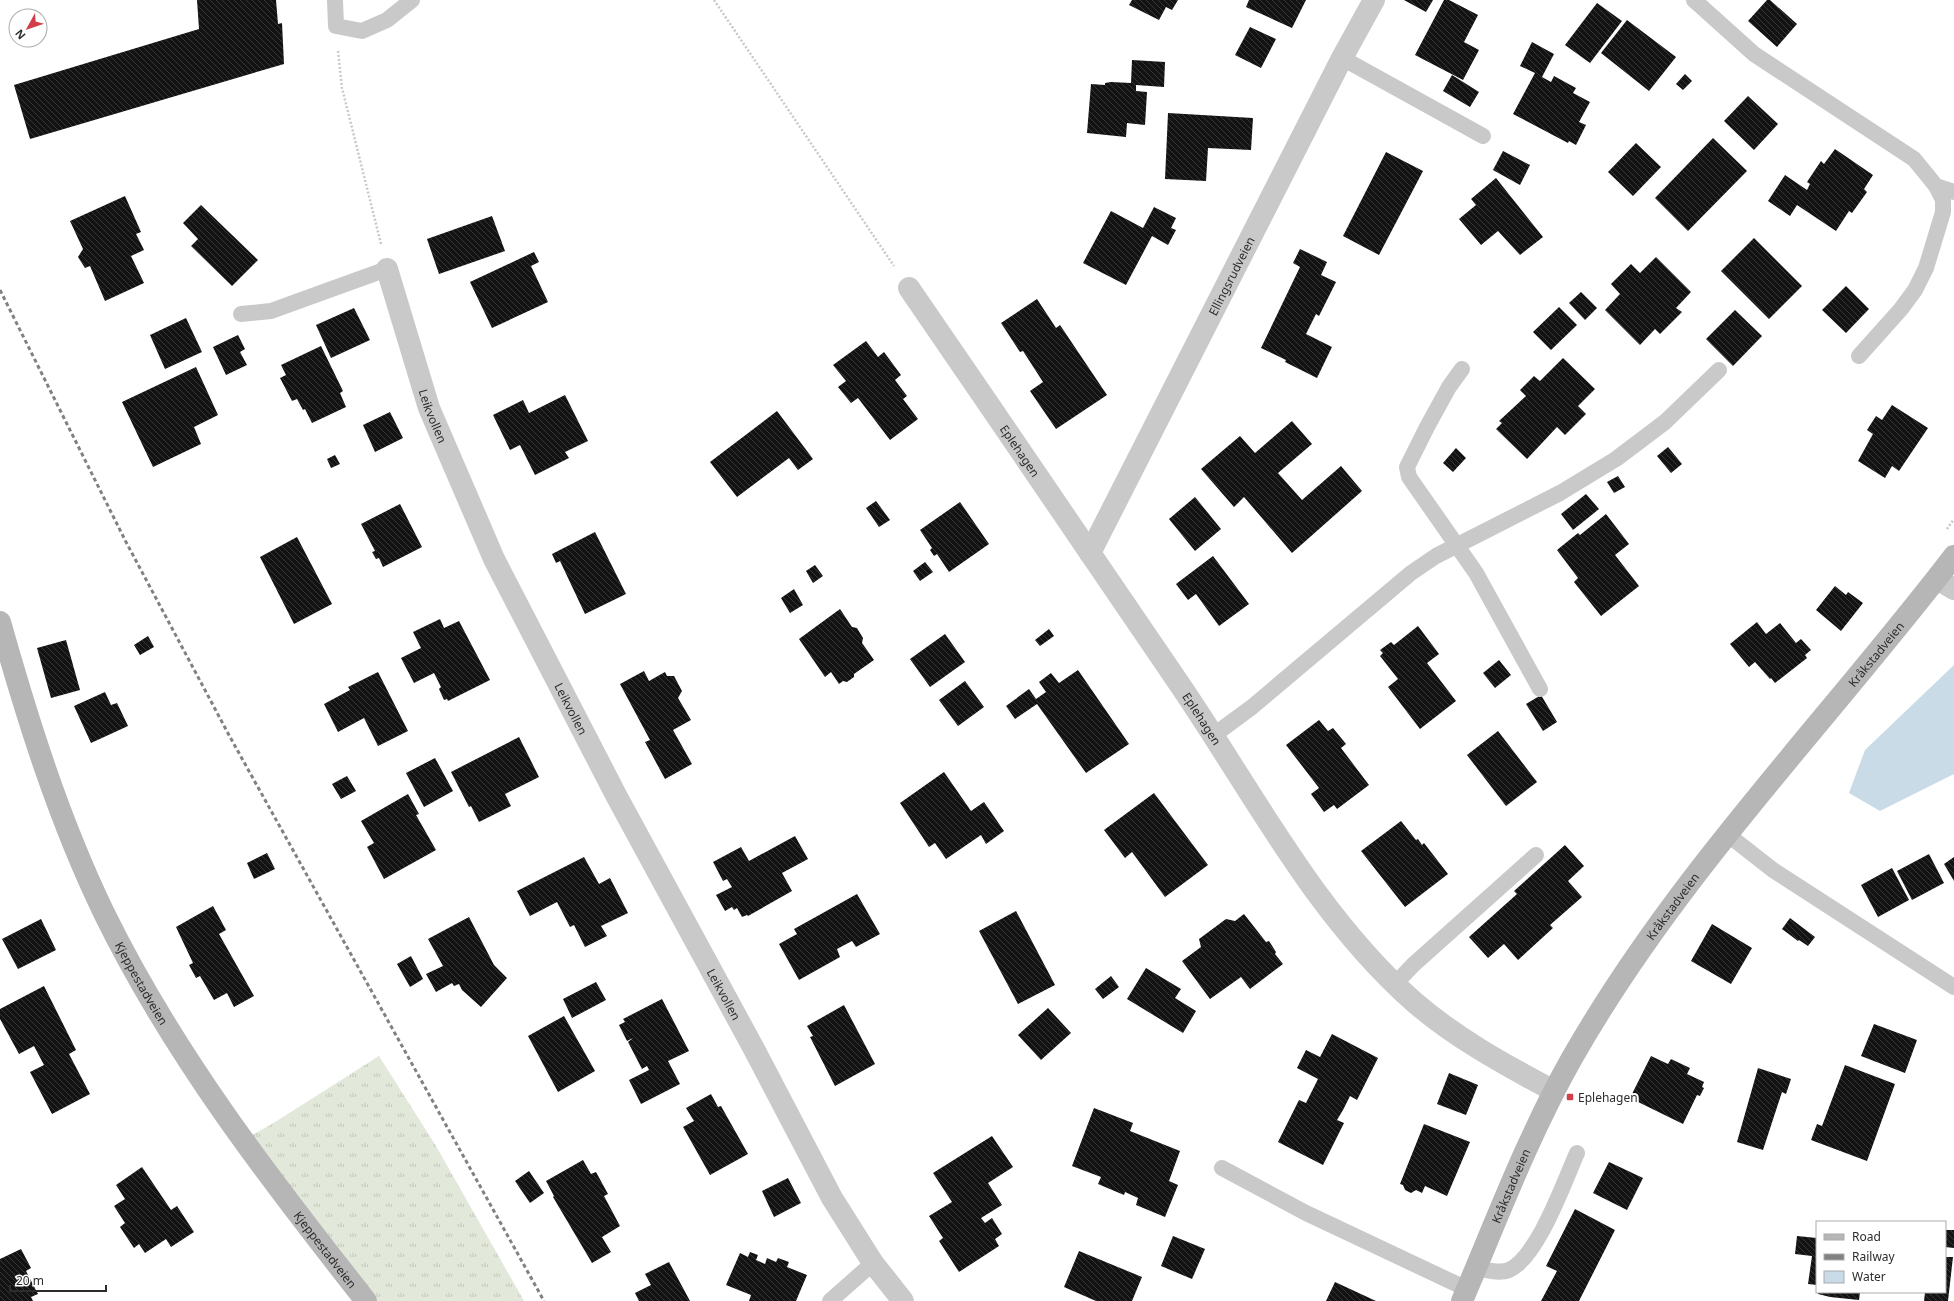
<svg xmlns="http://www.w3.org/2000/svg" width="1954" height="1301" font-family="'Noto Sans',sans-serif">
  <defs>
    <pattern id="grass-tufts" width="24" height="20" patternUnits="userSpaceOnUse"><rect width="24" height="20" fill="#e2e8da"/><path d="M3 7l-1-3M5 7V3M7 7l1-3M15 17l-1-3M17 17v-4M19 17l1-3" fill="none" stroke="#c2c7bb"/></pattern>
    <pattern id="building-back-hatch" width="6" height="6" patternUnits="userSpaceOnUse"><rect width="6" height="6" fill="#131313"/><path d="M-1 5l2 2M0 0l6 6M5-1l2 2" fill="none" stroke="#363636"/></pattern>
  </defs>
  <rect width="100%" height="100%" fill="#fff"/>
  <path fill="url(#grass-tufts)" d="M379,1056L436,1146L524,1301H366L243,1140L272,1124Z"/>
  <path fill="#c8dbe6" d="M1954,665V774L1880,811L1849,793L1865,750Z"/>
  <g fill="url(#building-back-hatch)">
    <path d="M197,0H276L278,24L282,23L284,64L30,139L14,85L199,29Z"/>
    <path d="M1132,0H1178L1172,10L1166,7L1159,20L1129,5Z"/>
    <path d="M1249,0H1306L1292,28L1246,7Z"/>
    <path d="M1404,0H1433L1426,12Z"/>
    <path d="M1444,0H1449L1478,15L1464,42L1479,50L1463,80L1415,55Z"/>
    <path d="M1767,0H1770L1797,24L1777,47L1748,21Z"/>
    <path d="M1597,3L1622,21L1590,63L1565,45Z"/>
    <path d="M1627,20L1676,57L1649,91L1601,53Z"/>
    <path d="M1250,27L1276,39L1261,68L1235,55Z"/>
    <path d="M1532,42L1554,54L1542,77L1551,82L1554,76L1576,88L1573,93L1590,102L1579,122L1586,125L1576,145L1569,141L1568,143L1513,114L1535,73L1520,66Z"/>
    <path d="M1132,60L1165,62L1164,87L1136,85V91L1147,92L1145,125L1127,123L1126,137L1087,133L1091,84L1105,85V83L1111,82L1131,83Z"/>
    <path d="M1685,74L1692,81L1683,90L1676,84Z"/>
    <path d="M1452,75L1479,92L1470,107L1443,91Z"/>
    <path d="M1748,96L1778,124L1754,150L1724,121Z"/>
    <path d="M1168,113L1253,118L1251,150L1208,148L1206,181L1165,179Z"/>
    <path d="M1713,138L1747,171L1688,231L1655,198Z"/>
    <path d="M1636,143L1661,167L1633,196L1608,172Z"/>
    <path d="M1835,149L1873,175L1864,189L1867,192L1852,213L1849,211L1836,231L1797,205L1790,216L1768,201L1785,175L1807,190L1810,184L1807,182L1821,161L1824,164Z"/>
    <path d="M1503,151L1530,165L1520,185L1493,170Z"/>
    <path d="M1386,152L1423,171L1379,255L1343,236Z"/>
    <path d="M1496,178L1543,237L1520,255L1498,231L1481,245L1459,219L1476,205L1471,199Z"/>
    <path d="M125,196L141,232L136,234L144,250L131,256L144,283L105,301L90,266L85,268L78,257L83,249L70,221Z"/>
    <path d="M201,205L258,260L232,286L191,246L198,239L183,223Z"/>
    <path d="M1154,207L1176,218L1171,228L1176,230L1168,245L1152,236L1126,285L1083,263L1111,211L1143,228Z"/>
    <path d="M492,216L505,251L439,274L427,239Z"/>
    <path d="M1754,238L1802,286L1769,319L1721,271Z"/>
    <path d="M1300,249L1327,262L1321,275L1336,282L1319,316L1316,314L1306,334L1332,347L1317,378L1285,362L1286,360L1261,348L1300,267L1293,263Z"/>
    <path d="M534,252L539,262L531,266L548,302L492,328L470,282Z"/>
    <path d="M1656,257L1691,292L1676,308L1682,312L1660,334L1655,329L1640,345L1605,310L1620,294L1611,284L1631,264L1640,273Z"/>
    <path d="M1846,286L1869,309L1846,333L1822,310Z"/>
    <path d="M1581,292L1597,308L1585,320L1569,303Z"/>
    <path d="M1037,299L1056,328L1060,325L1107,395L1056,429L1030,391L1043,382L1023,351L1020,352L1001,323Z"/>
    <path d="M1559,307L1577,325L1551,350L1533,332Z"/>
    <path d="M354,308L370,340L331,358L316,325Z"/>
    <path d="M1735,310L1762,336L1733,366L1706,339Z"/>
    <path d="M186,318L202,352L165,369L150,335Z"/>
    <path d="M238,335L245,349L240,352L247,365L226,375L213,347Z"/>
    <path d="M866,341L878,357L884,352L901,375L895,380L907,396L903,399L918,419L890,440L858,398L851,403L838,387L846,381L833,365Z"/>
    <path d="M321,346L343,391L340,393L346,407L312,423L305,409L303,410L297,399L292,401L280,378L286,375L281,365Z"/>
    <path d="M1563,358L1595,389L1578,406L1586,414L1565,435L1557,427L1527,459L1496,429L1502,423L1499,421L1526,396L1520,390L1534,376L1540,381Z"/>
    <path d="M196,367L218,415L194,427L201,444L153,467L122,402Z"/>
    <path d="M565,395L588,441L565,452L569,458L535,475L520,445L510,450L493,415L523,400L529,413Z"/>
    <path d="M1892,405L1928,428L1899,471L1892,466L1885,478L1858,461L1873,434L1867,430L1876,416L1882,420Z"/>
    <path d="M777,411L813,459L798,470L789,458L737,497L710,462Z"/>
    <path d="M390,412L403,438L375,452L363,425Z"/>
    <path d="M1292,421L1312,444L1278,473L1302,500L1341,466L1362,491L1292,553L1244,497L1234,507L1201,469L1240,436L1255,453Z"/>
    <path d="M1668,447L1682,464L1671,473L1657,456Z"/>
    <path d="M1456,448L1466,458L1453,472L1443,463Z"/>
    <path d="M335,455L340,464L331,468L327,459Z"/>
    <path d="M1618,476L1625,487L1614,493L1607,482Z"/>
    <path d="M1586,494L1599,509L1573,530L1561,514Z"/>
    <path d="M1195,497L1221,529L1195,551L1169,519Z"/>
    <path d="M876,501L890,520L879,527L866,508Z"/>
    <path d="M960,502L989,544L949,572L937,554L934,556L930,550L932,548L920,530Z"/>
    <path d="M400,504L422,547L383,567L379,558L376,559L372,552L375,551L361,524Z"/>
    <path d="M1606,514L1629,544L1615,555L1639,586L1601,616L1574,582L1578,578L1557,550L1578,533L1580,535Z"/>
    <path d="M595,532L626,594L585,614L560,561L556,563L552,554Z"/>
    <path d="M297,537L332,604L294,624L260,557Z"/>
    <path d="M1213,556L1249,604L1219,626L1196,594L1188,600L1176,584Z"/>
    <path d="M925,562L933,572L920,581L913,571Z"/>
    <path d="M815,565L823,576L813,583L806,571Z"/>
    <path d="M1835,586L1846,595L1848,592L1863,603L1841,631L1816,610Z"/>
    <path d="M794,589L803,605L790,613L781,598Z"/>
    <path d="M840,609L852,627L857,628L863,638L862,643L874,660L854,674V677L847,682L843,681L839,684L831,672L825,677L799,639Z"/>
    <path d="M440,619L444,628L459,621L490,680L448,701L447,699L444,700L439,689L441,687L434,673L414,683L401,658L421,648L413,632Z"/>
    <path d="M1757,622L1766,634L1780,623L1796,643L1801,639L1811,650L1805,655L1807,658L1775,683L1771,678L1770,679L1755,662L1749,667L1730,644Z"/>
    <path d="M1418,626L1439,654L1427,663L1456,701L1420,729L1388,687L1398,679L1380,656L1383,653L1380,650L1391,642L1394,645Z"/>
    <path d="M1049,629L1054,636L1040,646L1035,640Z"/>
    <path d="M945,634L965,662L930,687L910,659Z"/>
    <path d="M148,636L154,647L140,655L134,645Z"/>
    <path d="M66,640L80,690L51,698L37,648Z"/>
    <path d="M1499,660L1511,675L1495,688L1483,673Z"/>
    <path d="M1078,670L1129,744L1086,773L1037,704L1015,719L1006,706L1029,689L1036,699L1046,692L1039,682L1051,673L1059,683Z"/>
    <path d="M644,671L649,681L665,672L667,676H674L682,691L678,698L691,720L673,730L692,764L665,779L645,742L650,740L620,684Z"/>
    <path d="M378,672L408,731L378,746L364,718L338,732L324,704L350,690L348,687Z"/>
    <path d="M965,681L984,707L958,726L939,700Z"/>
    <path d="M105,692L111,705L117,703L128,726L91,743L74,706Z"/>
    <path d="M1541,695L1557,722L1543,731L1526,704Z"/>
    <path d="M1319,720L1328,731L1333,728L1346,744L1341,748L1369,785L1337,809L1334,805L1324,812L1311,794L1319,788L1286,745Z"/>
    <path d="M1498,731L1537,782L1506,806L1467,755Z"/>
    <path d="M519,737L539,777L505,794L511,806L479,822L471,806L469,807L451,772Z"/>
    <path d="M435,758L453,791L424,807L406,773Z"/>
    <path d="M944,772L971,811L984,802L1004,831L986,844L981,835L946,859L935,843L929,847L900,803Z"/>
    <path d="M347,776L356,791L341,799L332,784Z"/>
    <path d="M1154,793L1208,865L1165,897L1132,852L1125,858L1104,830Z"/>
    <path d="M408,794L419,814L416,815L436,850L384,879L367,847L374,843L361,821Z"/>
    <path d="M1401,821L1416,840L1418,839L1422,845L1424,843L1448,874L1405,907L1361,851Z"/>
    <path d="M795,836L808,859L782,873L792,891L748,916L747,915L742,917L737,908L734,910L732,907L725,911L716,895L732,887L727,879L723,881L713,862L741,847L749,861Z"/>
    <path d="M1565,845L1584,866L1568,881L1582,897L1550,925L1553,928L1518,960L1504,944L1488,958L1469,937L1517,894L1514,891Z"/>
    <path d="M267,853L275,869L254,879L247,863Z"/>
    <path d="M1929,854L1944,883L1912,900L1897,871Z"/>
    <path d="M584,857L599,884L610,878L628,913L601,926L607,936L585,947L574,925L570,927L557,902L530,916L517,891Z"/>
    <path d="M1954,857V881L1944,864Z"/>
    <path d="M1892,868L1909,900L1878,917L1861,885Z"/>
    <path d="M857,894L880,934L856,947L852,941L837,949L840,957L799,980L779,944L797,934L794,929Z"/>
    <path d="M213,906L226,930L219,934L254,996L234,1007L227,993L214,1000L200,976L196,978L189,965L193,963L176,927Z"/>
    <path d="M1016,911L1055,985L1018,1004L979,931Z"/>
    <path d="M1244,914L1266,942L1269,941L1276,952L1275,954L1283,964L1250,989L1241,977L1210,999L1182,961L1201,947L1199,939L1226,919L1235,921Z"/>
    <path d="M469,917L494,965L507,978L481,1007L462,990L459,984L454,986L452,983L436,992L426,974L443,966L428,939Z"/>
    <path d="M1790,918L1815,937L1808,946L1799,940L1798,941L1782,929Z"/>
    <path d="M41,919L56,950L18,969L2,939Z"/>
    <path d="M1712,924L1752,948L1731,984L1691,961Z"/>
    <path d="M411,956L423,979L410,987L397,964Z"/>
    <path d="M1146,968L1181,989L1175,998L1196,1011L1183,1033L1127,999Z"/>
    <path d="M1111,976L1119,987L1103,999L1095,989Z"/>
    <path d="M596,982L606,1000L572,1018L563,999Z"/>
    <path d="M44,986L76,1050L69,1054L90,1094L52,1114L30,1072L44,1065L34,1046L19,1054L0,1019V1009Z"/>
    <path d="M662,999L689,1051L668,1061L680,1084L641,1104L629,1080L649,1070L647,1066L642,1069L628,1042L633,1038L627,1041L619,1025L625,1022L623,1019Z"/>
    <path d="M844,1005L875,1064L835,1086L810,1037L813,1036L807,1026Z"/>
    <path d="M1048,1008L1071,1033L1041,1060L1018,1035Z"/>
    <path d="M564,1016L595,1071L558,1092L528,1036Z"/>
    <path d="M1874,1024L1917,1040L1905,1073L1861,1056Z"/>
    <path d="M1332,1034L1378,1058L1357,1100L1350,1096L1343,1110L1337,1120L1344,1123L1323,1165L1278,1142L1299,1100L1306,1103L1318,1079L1297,1068L1306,1050L1320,1057Z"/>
    <path d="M1651,1056L1668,1064L1671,1059L1690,1068L1687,1074L1704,1082L1702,1087L1704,1088L1700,1096L1697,1095L1683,1124L1630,1098Z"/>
    <path d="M1845,1065L1895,1084L1867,1161L1811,1140L1817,1124L1822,1126Z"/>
    <path d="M1758,1068L1791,1079L1786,1094L1782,1092L1763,1150L1737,1142Z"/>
    <path d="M1449,1073L1478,1085L1466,1115L1437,1104Z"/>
    <path d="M711,1094L718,1107L721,1106L748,1154L710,1175L683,1127L694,1121L686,1108Z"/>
    <path d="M1094,1108L1133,1123L1130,1131L1180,1151L1169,1181L1178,1185L1165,1217L1136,1205L1138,1198L1125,1192L1124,1195L1098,1184L1101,1177L1072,1166Z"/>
    <path d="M1424,1124L1470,1142L1447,1196L1425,1186L1422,1193L1416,1190L1411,1193L1405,1190L1403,1185L1400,1184Z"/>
    <path d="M992,1136L1013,1167L988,1183L1002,1205L981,1218L985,1223L992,1218L1002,1234L995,1239L999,1246L959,1272L939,1241L943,1238L929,1216L952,1202L933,1173Z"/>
    <path d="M583,1160L591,1174L596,1172L608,1194L604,1196L620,1226L602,1237L611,1252L592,1263L553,1197L554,1196L546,1181Z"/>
    <path d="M1609,1162L1643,1178L1627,1210L1593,1193Z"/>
    <path d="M142,1167L171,1210L177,1206L194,1232L171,1247L166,1239L145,1253L139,1244L134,1248L120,1227L125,1223L114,1206L125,1199L116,1185Z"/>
    <path d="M529,1171L544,1193L530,1203L515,1181Z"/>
    <path d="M788,1178L801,1203L774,1217L762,1191Z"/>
    <path d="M1575,1209L1615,1230L1579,1301H1541L1557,1271L1546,1266Z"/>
    <path d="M1945,1230H1954V1248L1945,1247Z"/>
    <path d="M1173,1236L1205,1249L1192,1279L1161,1266Z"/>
    <path d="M1797,1236L1817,1238V1285L1808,1284L1812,1256L1795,1254Z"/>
    <path d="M21,1249L31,1268L26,1271L38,1294L31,1297L33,1301H0V1259Z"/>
    <path d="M1079,1251L1142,1277L1132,1301H1096L1064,1287Z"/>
    <path d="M750,1252L758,1255L756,1260L765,1264L767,1258L776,1262L778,1258L789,1262L787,1267L807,1275L796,1301H749L751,1295L726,1285L740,1253L748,1257Z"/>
    <path d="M1945,1257H1953L1948,1301H1924L1925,1292H1945Z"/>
    <path d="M669,1262L690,1301H639L635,1293L651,1285L645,1274Z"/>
    <path d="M1335,1282L1376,1301H1326Z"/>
    <path d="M1818,1292H1860L1859,1300L1830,1297L1818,1294Z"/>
  </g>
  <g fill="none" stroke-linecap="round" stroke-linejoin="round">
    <g stroke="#c9c9c9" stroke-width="2.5" stroke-dasharray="2 2" stroke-linecap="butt">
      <path d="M714,0L894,266"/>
      <path d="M338,51L342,88L381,244"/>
      <path d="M1947,529L1954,519"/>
    </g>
    <g stroke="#c9c9c9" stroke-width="16">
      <path d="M335,0L336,26L362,31L387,20L412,0"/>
      <path d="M1694,0L1754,54L1914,159L1936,186L1943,200V212L1926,268L1915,290L1901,309L1859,356"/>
      <path d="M1342,58L1483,136"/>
      <path d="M1936,186L1954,192"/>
      <path d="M241,314L271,311L387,269"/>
      <path d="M1462,369L1449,387L1427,427L1407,467L1409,477L1476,573L1540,689"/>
      <path d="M1214,735L1252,707L1411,573L1436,556L1560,493L1616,459L1665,422L1719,370"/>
      <path d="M1727,834L1773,870L1954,987"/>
      <path d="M1395,984L1413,965L1536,855"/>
      <path d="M1222,1168L1306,1213L1467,1289"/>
      <path d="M1476,1268C1487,1270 1499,1274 1509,1270C1538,1257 1564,1182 1577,1153"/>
      <path d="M830,1301L873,1263"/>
    </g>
    <g stroke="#c9c9c9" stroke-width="22">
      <path id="s1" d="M387,269L429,408L494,559L617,797L754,1049L832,1198L873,1263L903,1301"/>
      <path id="s2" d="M909,288C999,419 1088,550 1178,682C1252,790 1313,912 1413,1001C1454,1037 1505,1065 1554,1091"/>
      <path id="s3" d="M1090,553L1342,58L1374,0"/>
      <path d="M1937,579L1954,589"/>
    </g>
    <g stroke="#b6b6b6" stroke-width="22">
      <path id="s4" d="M0,622C28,721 59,820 104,913C173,1054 269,1178 366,1301"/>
      <path id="s5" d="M1462,1301C1497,1219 1528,1136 1572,1058C1677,874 1826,723 1954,556"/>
    </g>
    <path stroke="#818181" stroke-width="3" stroke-dasharray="4 3" stroke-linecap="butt" d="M0,290L126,542L230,737L544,1301"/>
  </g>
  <rect fill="#d23e49" stroke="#fff" stroke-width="1.5" x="1566" y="1093" width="8" height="8" rx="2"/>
  <g text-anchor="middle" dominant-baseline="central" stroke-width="4" stroke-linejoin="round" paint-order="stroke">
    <g font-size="12" fill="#2c2c2c" stroke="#fff">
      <text stroke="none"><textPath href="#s3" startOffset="311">Ellingsrudveien</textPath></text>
      <text stroke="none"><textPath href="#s1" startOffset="154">Leikvollen</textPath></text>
      <text stroke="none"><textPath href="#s2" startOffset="197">Eplehagen</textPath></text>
      <text stroke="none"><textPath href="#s5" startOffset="773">Kråkstadveien</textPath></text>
      <text stroke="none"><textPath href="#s1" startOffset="478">Leikvollen</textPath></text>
      <text stroke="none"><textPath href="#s2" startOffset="521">Eplehagen</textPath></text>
      <text stroke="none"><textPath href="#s5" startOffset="449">Kråkstadveien</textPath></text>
      <text stroke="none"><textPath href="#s4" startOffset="389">Kjeppestadveien</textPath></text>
      <text stroke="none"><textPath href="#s1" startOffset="802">Leikvollen</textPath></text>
      <text stroke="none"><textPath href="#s5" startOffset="125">Kråkstadveien</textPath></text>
      <text stroke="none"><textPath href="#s4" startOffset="713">Kjeppestadveien</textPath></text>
    </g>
    <g font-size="12" fill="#2c2c2c" stroke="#fff" text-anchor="start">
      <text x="1578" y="1097">Eplehagen</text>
    </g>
  </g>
  <rect x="1816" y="1221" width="130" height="72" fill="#ffffff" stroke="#ababab"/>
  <rect x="1824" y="1234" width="20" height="6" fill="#b6b6b6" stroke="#ababab"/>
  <text x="1852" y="1241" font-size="12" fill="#2c2c2c">Road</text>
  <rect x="1824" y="1254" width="20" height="6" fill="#818181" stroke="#ababab"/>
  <text x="1852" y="1261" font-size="12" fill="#2c2c2c">Railway</text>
  <rect x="1824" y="1271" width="20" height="12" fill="#c8dbe6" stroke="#ababab"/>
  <text x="1852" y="1281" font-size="12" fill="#2c2c2c">Water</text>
  <g transform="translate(28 28) rotate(230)"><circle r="19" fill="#ffffff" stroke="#ababab"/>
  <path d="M0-3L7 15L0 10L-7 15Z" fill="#d23e49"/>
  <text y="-6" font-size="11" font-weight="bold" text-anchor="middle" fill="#2c2c2c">N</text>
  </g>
  <path d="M10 1285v6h96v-6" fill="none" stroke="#2c2c2c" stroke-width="2"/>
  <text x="16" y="1285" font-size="12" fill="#2c2c2c" stroke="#ffffff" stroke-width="3" paint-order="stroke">20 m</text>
</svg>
